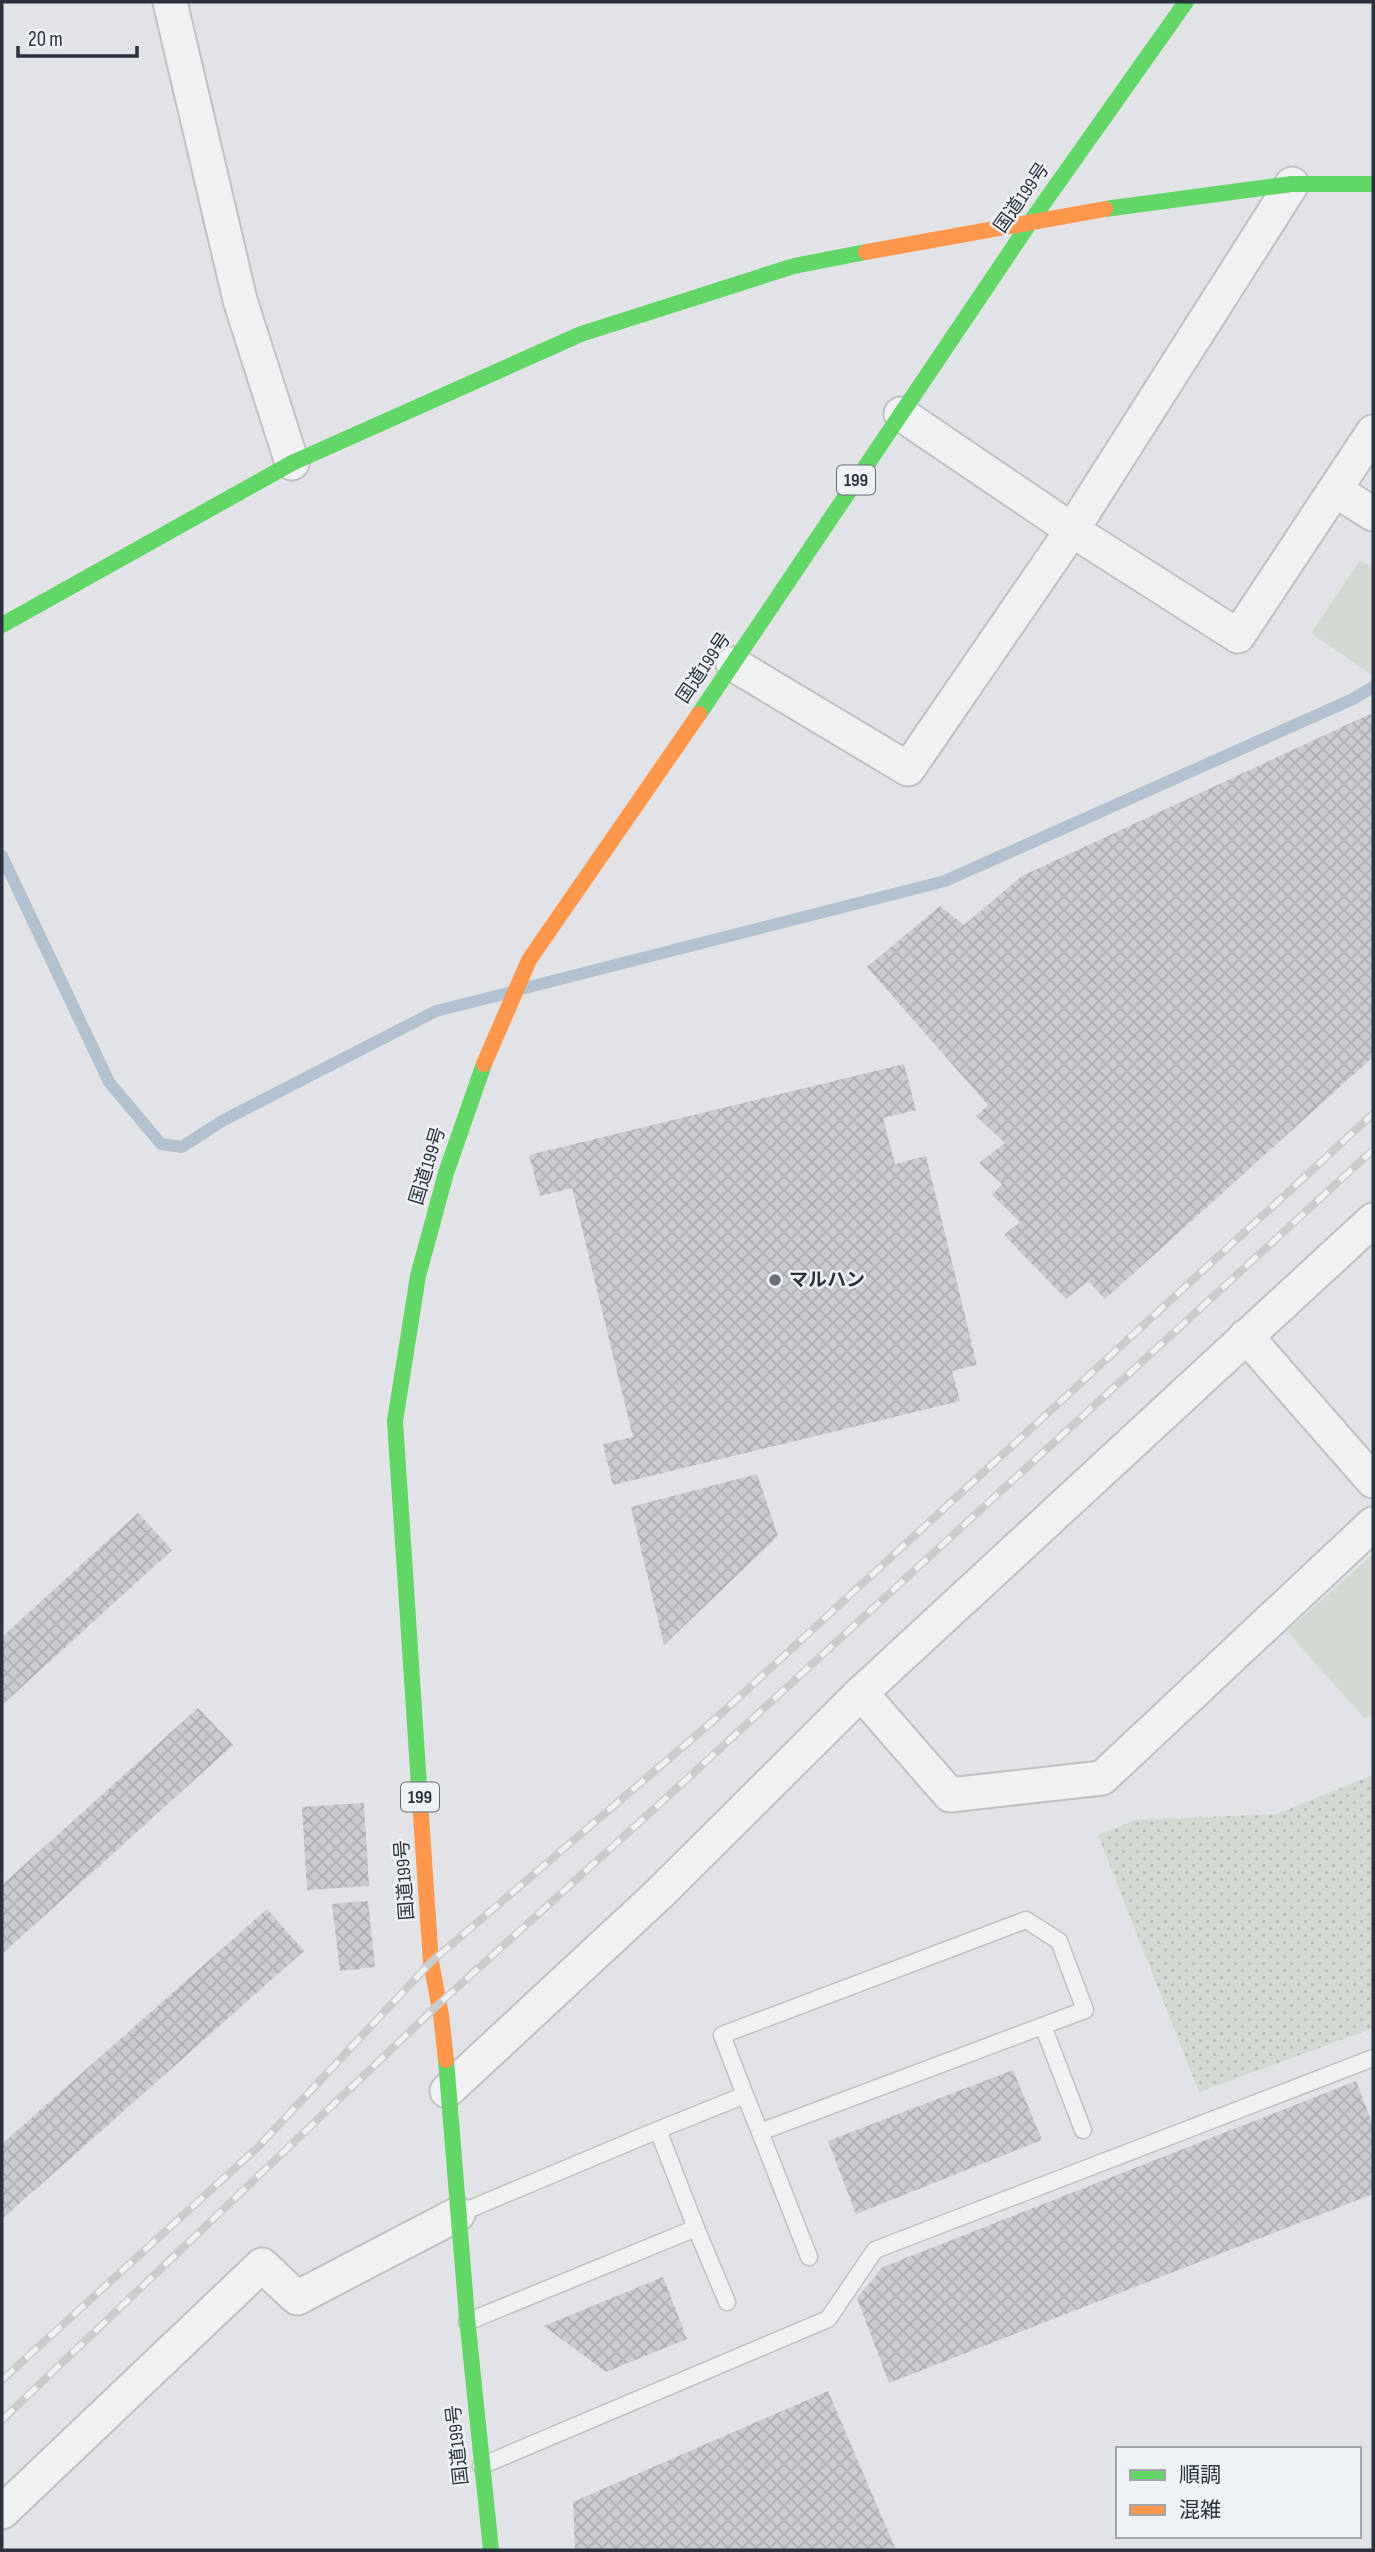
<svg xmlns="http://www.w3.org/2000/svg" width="1375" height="2552" font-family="'Sofia Sans Condensed','Noto Sans JP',sans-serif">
  <defs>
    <pattern id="grass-dots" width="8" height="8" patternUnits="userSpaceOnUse" patternTransform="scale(1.75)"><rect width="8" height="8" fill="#d2d9d2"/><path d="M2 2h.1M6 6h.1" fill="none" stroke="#b4bbb5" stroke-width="1.8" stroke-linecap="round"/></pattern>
    <pattern id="building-cross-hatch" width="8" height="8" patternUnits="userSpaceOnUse" patternTransform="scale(1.75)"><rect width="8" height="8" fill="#c9cbce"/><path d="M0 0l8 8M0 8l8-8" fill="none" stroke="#adafb2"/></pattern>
  </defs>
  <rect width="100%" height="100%" fill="#e1e3e6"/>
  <path fill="url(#grass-dots)" d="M1373,1775V2028L1199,2092L1098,1835L1136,1820L1277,1814Z"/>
  <g fill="#d2d9d2">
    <path d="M1360,560L1373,568V676L1311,633Z"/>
    <path d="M1373,1554V1715L1364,1718L1287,1631Z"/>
  </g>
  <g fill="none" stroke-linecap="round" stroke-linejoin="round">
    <g stroke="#b1c1cf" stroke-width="12">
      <path d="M2,856L109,1082L161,1144L182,1147L222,1121L436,1011L508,993"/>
      <path d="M525,988L945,881L1353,699L1373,687"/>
    </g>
  </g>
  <g fill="url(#building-cross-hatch)">
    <path d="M1370,714L1373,717V1057L1105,1299L1088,1281L1066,1299L1004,1235L1020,1222L992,1195L1002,1184L979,1163L1005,1143L976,1116L988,1105L867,967L940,906L964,925L1022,876Z"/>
    <path d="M904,1064L916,1110L883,1118L895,1164L926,1156L977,1365L952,1371L960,1401L613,1485L603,1444L633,1437L572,1188L540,1196L529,1155Z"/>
    <path d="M757,1474L778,1536L664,1645L631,1507Z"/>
    <path d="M138,1513L172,1550L2,1705V1637Z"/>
    <path d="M198,1708L233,1745L2,1954V1885Z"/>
    <path d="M364,1803L369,1886L307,1890L302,1807Z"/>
    <path d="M368,1901L375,1967L340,1971L332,1904Z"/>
    <path d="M267,1909L304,1951L2,2219V2144Z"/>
    <path d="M1013,2070L1042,2140L856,2214L828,2141Z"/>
    <path d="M1356,2081L1373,2125V2194L889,2383L857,2298L883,2267Z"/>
    <path d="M663,2277L687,2339L606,2372L544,2326Z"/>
    <path d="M828,2391L896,2550H575L573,2502Z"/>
  </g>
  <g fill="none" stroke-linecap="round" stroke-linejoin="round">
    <defs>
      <g id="lane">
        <path d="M1043,2026L1083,2130"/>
        <path d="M658,2130L745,2095L722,2035L1026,1920L1059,1941L1085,2010L760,2132L745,2095"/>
        <path d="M760,2132L809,2257"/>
        <path d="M458,2214L658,2130L696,2228"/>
        <path d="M467,2322L696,2228L727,2302"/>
        <path d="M481,2466L828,2319L875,2250L1373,2058"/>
      </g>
      <g id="street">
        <path d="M170,2L240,300L292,463"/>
        <path d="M901,414L1072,530L1238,636L1373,432"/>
        <path d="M1335,490L1373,514"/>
        <path d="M733,664L908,769L1072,530L1292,184"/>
        <path d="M1246,1336L1373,1481"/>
        <path d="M861,1693L950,1795L1102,1778L1373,1524"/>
        <path d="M447,2091L659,1894L861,1693L1373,1220"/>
        <path d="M2,2512L262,2265L297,2298L458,2214"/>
      </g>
    </defs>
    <use href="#lane" stroke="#bfc1c4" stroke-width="19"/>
    <use href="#street" stroke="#bfc1c4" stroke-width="37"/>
    <use href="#lane" stroke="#f0f1f3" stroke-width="16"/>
    <use href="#street" stroke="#f0f1f3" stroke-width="33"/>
    <g stroke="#63d668" stroke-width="16">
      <path d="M1105,209L1292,184H1373"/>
      <path d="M2,625L292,463L581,334L794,266L866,252"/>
      <path d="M699,714L1031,221L1186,2"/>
      <path d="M421,1816L395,1421L418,1276L446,1173L484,1064"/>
      <path d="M446,2060L467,2318L491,2550"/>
    </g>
    <g stroke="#ff974d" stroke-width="16">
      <path d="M866,252L1105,209"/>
      <path d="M484,1064L529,960L699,714"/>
      <path d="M421,1816L431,1962L441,2015L446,2060"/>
    </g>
    <defs>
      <g id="rail">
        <path d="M2,2380L258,2147L431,1962L713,1721L1373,1114"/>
        <path d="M2,2420L441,2002L665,1799L1373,1150"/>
      </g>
    </defs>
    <use href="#rail" stroke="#cacbcd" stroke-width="8"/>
    <use href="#rail" stroke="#eff2f5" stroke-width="5" stroke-dasharray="16" stroke-linecap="butt"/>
  </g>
  <circle fill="#697079" stroke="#eff2f5" stroke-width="2.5" cx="775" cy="1280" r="7"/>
  <g text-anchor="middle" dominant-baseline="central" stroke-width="5" stroke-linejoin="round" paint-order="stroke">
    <g fill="#eff2f5" stroke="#646c75" stroke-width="2">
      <rect x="837" y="465.5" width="38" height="29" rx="5"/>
      <rect x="401" y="1782.5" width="38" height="29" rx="5"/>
    </g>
    <g font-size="18" font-weight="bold" fill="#29323e">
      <text x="856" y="480">199</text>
      <text x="420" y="1797">199</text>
    </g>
    <g font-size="19" fill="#29323e" stroke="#eff2f5">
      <text transform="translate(1022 198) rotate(-55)">国道199号</text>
      <text transform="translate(704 668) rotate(-56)">国道199号</text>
      <text transform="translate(428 1166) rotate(-73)">国道199号</text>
      <text transform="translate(405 1880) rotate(-94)">国道199号</text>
      <text transform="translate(458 2445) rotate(-96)">国道199号</text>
    </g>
    <g font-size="19" font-weight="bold" fill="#29323e" stroke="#eff2f5" text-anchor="start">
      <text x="789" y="1280">マルハン</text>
    </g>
  </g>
  <rect width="1375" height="2552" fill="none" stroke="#29323e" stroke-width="7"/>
  <rect x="1116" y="2447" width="245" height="91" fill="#eff2f5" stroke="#a0a5ac" stroke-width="2"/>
  <rect x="1130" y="2470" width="35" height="10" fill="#63d668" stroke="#a0a5ac" stroke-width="2"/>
  <text x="1179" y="2482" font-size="21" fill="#29323e">順調</text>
  <rect x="1130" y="2505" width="35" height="10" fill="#ff974d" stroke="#a0a5ac" stroke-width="2"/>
  <text x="1179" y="2517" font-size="21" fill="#29323e">混雑</text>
  <path d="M18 46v10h119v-10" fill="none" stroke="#29323e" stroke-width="3.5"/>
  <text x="28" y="46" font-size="21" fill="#29323e" stroke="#eff2f5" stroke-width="5" paint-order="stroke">20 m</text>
</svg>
